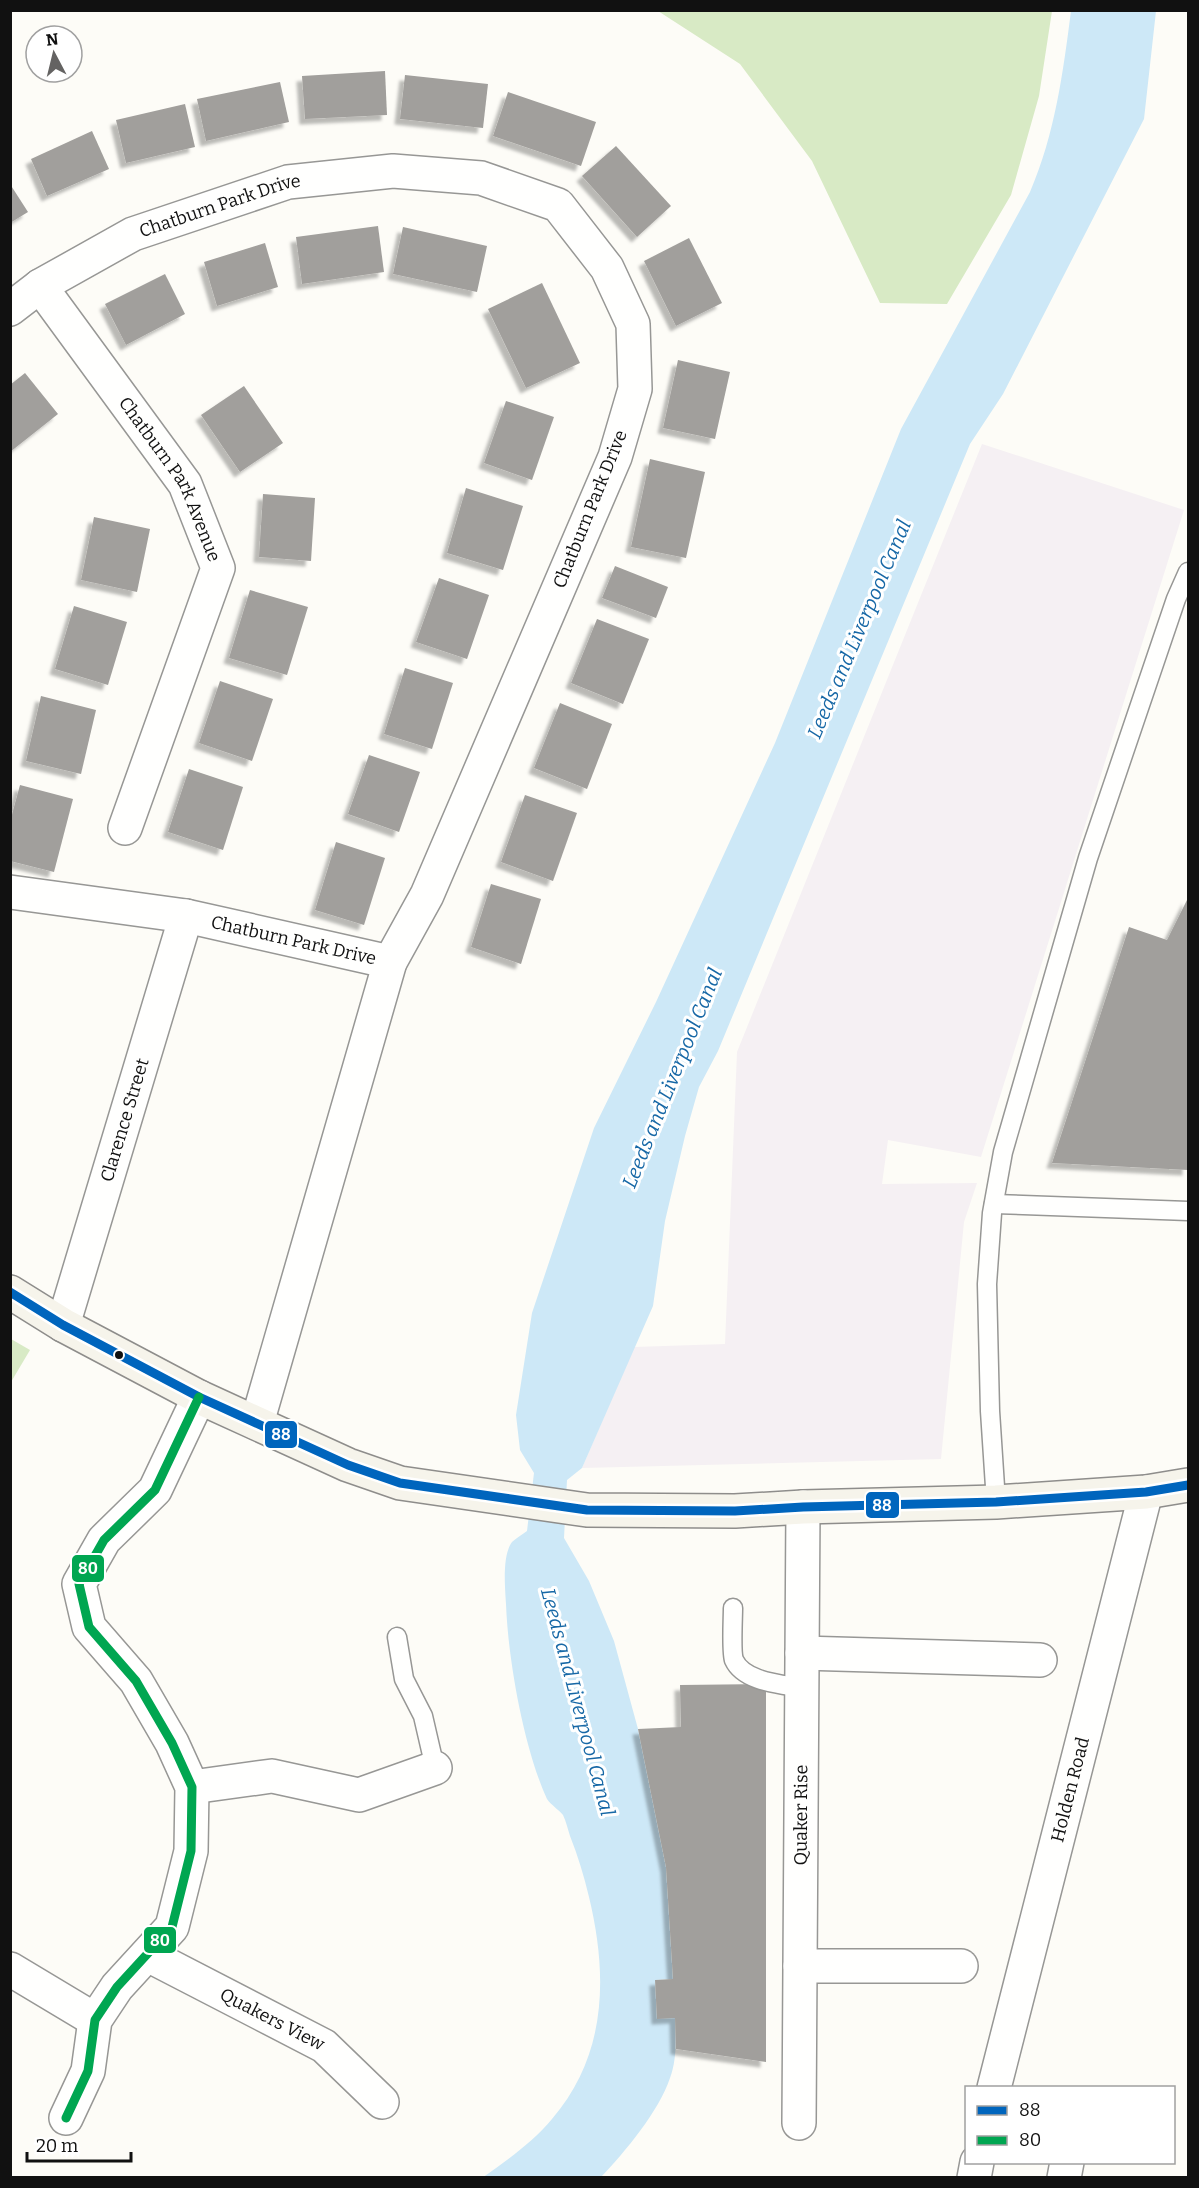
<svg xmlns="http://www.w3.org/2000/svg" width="1199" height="2188" font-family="Bitter,serif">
  <defs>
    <filter id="shadow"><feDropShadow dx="-5.5" dy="5.5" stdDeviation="1.5" flood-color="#0004"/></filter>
  </defs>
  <rect width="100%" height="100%" fill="#fdfcf7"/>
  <path fill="#f5f0f3" d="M982,444L1184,510L981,1157L888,1140L882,1184L977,1183L964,1222L941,1459L582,1468L634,1347L725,1344L737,1052Z"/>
  <g fill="#d8eac5">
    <path d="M658,11H1052L1039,96L1011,195L947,304L880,303L812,161L740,64Z"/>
    <path d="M11,1339L30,1350L11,1382Z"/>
  </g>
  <path fill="#cde8f7" d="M1071,11H1156L1144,119L1003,394L970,444L718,1051L699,1087L685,1136L665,1221L653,1306L582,1468L567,1480L564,1538L589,1581L614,1641L638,1729L666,1867L673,1979L655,1980L657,2018H675C676,2038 677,2059 670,2078C659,2111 625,2152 601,2177L482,2178C507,2160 532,2143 552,2119C607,2055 608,1976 589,1897C584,1876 578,1856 570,1836C568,1830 566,1821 563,1815C558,1809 551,1805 547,1799C524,1749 508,1660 506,1604C505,1588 502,1555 512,1542C516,1538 522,1535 527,1531L534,1473L520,1450L516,1415L532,1313L594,1128L656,1002L775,743L901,429L1030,192C1055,134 1063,73 1071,11Z"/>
  <g fill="#a19f9c" filter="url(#shadow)">
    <path d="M385,71L387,115L305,119L302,76Z"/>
    <path d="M405,75L488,84L483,128L400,119Z"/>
    <path d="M280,82L289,122L206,141L197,99Z"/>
    <path d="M508,92L596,122L581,166L493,136Z"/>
    <path d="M185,104L195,147L126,163L116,120Z"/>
    <path d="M92,131L109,169L47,196L31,159Z"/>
    <path d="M616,146L671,206L637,237L582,176Z"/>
    <path d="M10,184L28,212L10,223Z"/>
    <path d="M378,226L384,272L302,284L296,237Z"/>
    <path d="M403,227L487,246L477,292L393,274Z"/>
    <path d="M689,238L722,303L676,326L644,261Z"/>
    <path d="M265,243L278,287L217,306L204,262Z"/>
    <path d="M165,274L185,314L126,345L105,304Z"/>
    <path d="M542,283L580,363L526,388L488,309Z"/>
    <path d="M678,360L730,372L715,439L663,428Z"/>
    <path d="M25,373L58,414L10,452V385Z"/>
    <path d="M244,386L283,443L240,472L201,415Z"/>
    <path d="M506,401L554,417L532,480L484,463Z"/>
    <path d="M650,459L705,472L686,558L631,547Z"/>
    <path d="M466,488L523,506L503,570L447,553Z"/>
    <path d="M263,494L315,498L311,561L259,557Z"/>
    <path d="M94,517L150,529L137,592L81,580Z"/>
    <path d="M615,566L668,587L656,618L602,598Z"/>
    <path d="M439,578L489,595L467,659L416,642Z"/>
    <path d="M250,590L308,607L287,675L229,658Z"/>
    <path d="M74,606L127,622L108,685L55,669Z"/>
    <path d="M597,619L649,639L623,704L571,683Z"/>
    <path d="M405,668L453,683L432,749L384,734Z"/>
    <path d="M220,681L273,699L252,761L199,743Z"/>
    <path d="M41,696L96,710L81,774L26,761Z"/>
    <path d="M560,703L612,724L587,789L534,768Z"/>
    <path d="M369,755L420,772L399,832L348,814Z"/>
    <path d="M189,769L243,787L223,850L168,832Z"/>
    <path d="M20,785L73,799L54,872L10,861V822Z"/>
    <path d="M525,795L577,813L553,881L501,862Z"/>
    <path d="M336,842L385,858L364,925L315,910Z"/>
    <path d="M491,884L541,899L521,964L471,947Z"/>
    <path d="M1188,898V1170L1052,1163L1129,927L1167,940Z"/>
    <path d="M766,1684V2062L676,2049L675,2018L657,2019L655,1980L673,1979L666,1867L638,1729L681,1727L680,1685Z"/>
  </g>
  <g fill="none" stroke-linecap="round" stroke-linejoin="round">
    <defs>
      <g id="service">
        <path d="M994,1204L1188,1211"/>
        <path d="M996,1502L990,1411L987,1284L992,1213L1003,1152L1088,858L1176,599L1188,572"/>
        <path d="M733,1608C733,1618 731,1652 734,1660C744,1682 781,1684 802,1688"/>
        <path d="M397,1637L404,1679L423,1716L435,1768"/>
      </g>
      <g id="minor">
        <path id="s1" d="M40,286L185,484L218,568L125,828"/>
        <path id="s2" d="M10,309L40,286L133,234L288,182L393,171L481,178L558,205L607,268L633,324L635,389L615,457L427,895L390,962L257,1423"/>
        <path id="s3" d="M10,892L186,916L390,962"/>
        <path id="s4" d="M63,1325L186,916"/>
        <path d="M802,1653L1040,1660"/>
        <path d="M192,1787L272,1776L359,1795L435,1768"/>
        <path id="s5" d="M148,1955L324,2046L382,2102"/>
        <path d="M800,1966H961"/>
        <path d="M10,1969L95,2020"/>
        <path id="s6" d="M994,2088L1146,1492"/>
        <path d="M66,2118L88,2071L95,2020L117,1987L172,1927L191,1851L192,1787L172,1743L136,1681L89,1627L79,1584L104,1540L155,1490L199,1397"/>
        <path id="s7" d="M799,2123L803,1507"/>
        <path d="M974,2178L977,2162"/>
        <path d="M1064,2178L1067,2162"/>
      </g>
      <path id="secondary" d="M10,1292L63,1325L199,1397L348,1465L400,1483L587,1510L735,1511L803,1507L996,1502L1146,1492L1188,1485"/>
    </defs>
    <use href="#service" stroke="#979795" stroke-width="21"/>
    <use href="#minor" stroke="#979795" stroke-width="36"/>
    <use href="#secondary" stroke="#8e8d8b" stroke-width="36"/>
    <use href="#service" stroke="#fffffe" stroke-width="18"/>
    <use href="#minor" stroke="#fffffe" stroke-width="33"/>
    <use href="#secondary" stroke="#f6f4eb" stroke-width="33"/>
    <defs>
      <path id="bus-1" d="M10,1292L63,1325L199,1397L348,1465L400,1483L587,1510L735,1511L803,1507L996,1502L1146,1492L1188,1485"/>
      <path id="bus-2" d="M66,2118L88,2071L95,2020L117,1987L172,1927L191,1851L192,1787L172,1743L136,1681L89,1627L79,1584L104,1540L155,1490L199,1397"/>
    </defs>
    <use href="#bus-1" stroke="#fff" stroke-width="14"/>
    <use href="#bus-2" stroke="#fff" stroke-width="14"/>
    <use href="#bus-1" stroke="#0065bd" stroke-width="9"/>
    <use href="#bus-2" stroke="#00a651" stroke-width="9"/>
  </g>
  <circle fill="#111" stroke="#fff" stroke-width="2" cx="119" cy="1355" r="5"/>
  <g text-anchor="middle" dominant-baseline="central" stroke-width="6" stroke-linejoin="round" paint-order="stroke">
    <g font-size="18" fill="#111" stroke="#fff">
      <text stroke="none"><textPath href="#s2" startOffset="236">Chatburn Park Drive</textPath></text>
      <text stroke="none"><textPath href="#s1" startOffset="234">Chatburn Park Avenue</textPath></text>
      <text transform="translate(590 509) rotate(-68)">Chatburn Park Drive</text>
      <text stroke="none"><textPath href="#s3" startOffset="288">Chatburn Park Drive</textPath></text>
      <text stroke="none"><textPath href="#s4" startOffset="214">Clarence Street</textPath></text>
      <text stroke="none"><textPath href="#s6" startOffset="308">Holden Road</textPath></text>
      <text stroke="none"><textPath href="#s7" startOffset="308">Quaker Rise</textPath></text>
      <text stroke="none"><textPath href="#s5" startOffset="140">Quakers View</textPath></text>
    </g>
    <g font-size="20" font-style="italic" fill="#1768a6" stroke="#fff">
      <text transform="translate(859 629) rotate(-67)">Leeds and Liverpool Canal</text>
      <text transform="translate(672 1078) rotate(-68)">Leeds and Liverpool Canal</text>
      <text transform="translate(578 1702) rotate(75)">Leeds and Liverpool Canal</text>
    </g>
  </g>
  <g stroke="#fff" stroke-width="2">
    <rect x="264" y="1420" width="34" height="29" rx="6" fill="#0065bd"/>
    <rect x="865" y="1491" width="35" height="28" rx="6" fill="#0065bd"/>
    <rect x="71" y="1554" width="34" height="29" rx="6" fill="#00a651"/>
    <rect x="143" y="1926" width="34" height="28" rx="6" fill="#00a651"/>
  </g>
  <g font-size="16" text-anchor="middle" font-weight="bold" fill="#fff">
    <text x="281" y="1440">88</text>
    <text x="882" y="1511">88</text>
    <text x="88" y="1574">80</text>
    <text x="160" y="1946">80</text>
  </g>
  <rect width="1199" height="2188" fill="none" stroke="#111111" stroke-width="24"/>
  <rect x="965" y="2086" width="210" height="78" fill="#ffffff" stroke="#a0a0a0" stroke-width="1.5"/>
  <rect x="977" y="2106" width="30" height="9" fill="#0065bd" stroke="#a0a0a0" stroke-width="1.5"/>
  <text x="1019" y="2116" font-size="18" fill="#111111">88</text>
  <rect x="977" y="2136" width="30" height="9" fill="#00a651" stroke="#a0a0a0" stroke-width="1.5"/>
  <text x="1019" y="2146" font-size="18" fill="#111111">80</text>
  <g transform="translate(54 54) rotate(353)"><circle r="28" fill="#ffffff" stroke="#a0a0a0" stroke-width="1.5"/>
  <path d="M0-4.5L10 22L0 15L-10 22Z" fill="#646362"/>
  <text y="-9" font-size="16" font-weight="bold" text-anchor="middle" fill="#111111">N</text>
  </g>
  <path d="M27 2152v9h104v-9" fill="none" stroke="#111111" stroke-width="3"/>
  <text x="36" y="2152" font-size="18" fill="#111111" stroke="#ffffff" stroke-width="4.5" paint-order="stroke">20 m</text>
</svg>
